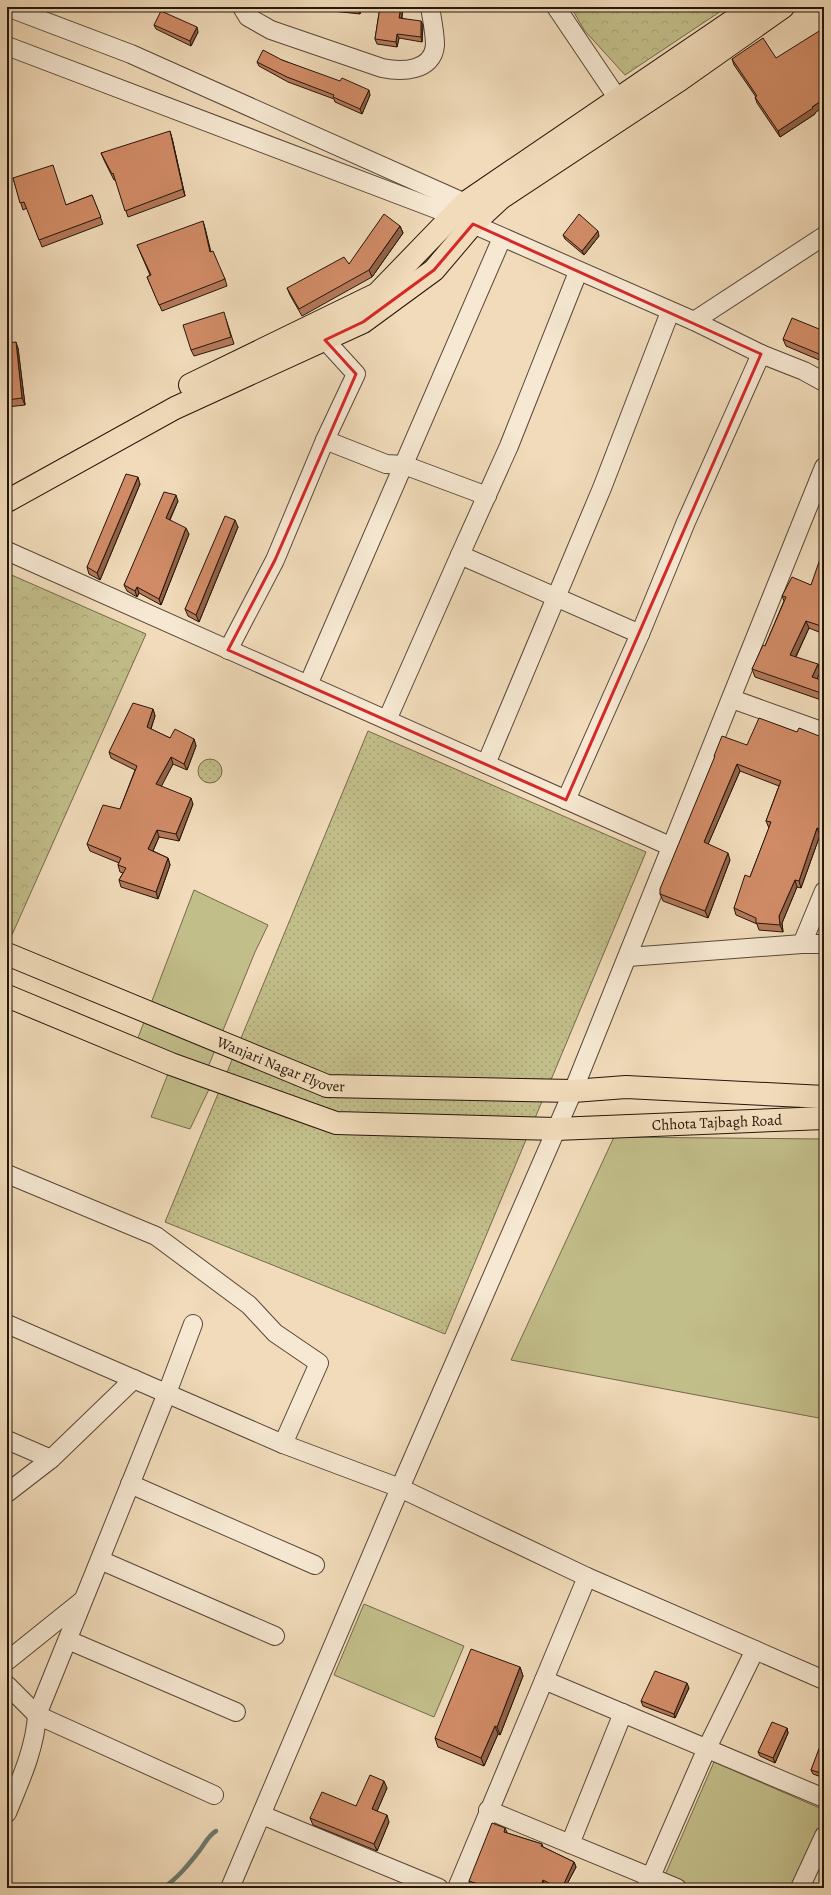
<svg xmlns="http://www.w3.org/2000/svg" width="831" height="1895" font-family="Alegreya,serif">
  <defs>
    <pattern id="grass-dots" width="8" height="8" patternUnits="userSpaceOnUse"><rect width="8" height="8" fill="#c2be8a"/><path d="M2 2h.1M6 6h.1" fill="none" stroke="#a7a376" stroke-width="1.8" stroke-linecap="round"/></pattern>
    <pattern id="forest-crowns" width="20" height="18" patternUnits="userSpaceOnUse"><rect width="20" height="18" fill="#c2be8a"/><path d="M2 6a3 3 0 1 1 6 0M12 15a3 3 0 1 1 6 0" fill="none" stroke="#a7a376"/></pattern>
  </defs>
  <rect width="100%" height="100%" fill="#f1dbba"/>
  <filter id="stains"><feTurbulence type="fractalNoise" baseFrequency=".005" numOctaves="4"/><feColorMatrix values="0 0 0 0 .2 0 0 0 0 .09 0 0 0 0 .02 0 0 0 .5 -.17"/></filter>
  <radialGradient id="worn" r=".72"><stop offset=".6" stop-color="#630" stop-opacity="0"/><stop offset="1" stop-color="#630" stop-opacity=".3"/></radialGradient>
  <g fill="url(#grass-dots)" stroke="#746a4a">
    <path d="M368,731L646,852L445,1334L165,1222Z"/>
    <circle cx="210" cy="771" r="12"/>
  </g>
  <g fill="url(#forest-crowns)" stroke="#746a4a">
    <path d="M571,7H727L625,75L584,30Z"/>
    <path d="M7,573L146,634L7,946Z"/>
  </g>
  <g fill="#c2be8a" stroke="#746a4a">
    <path d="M194,890L268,925L255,952L204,1077L212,1083L190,1129L151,1117L173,1061L136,1043Z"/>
    <path d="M614,1137L824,1139V1419L511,1360Z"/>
    <path d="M364,1604L464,1646L434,1717L334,1675Z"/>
    <path d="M714,1762L824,1810V1818L792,1888H697L665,1875Z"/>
  </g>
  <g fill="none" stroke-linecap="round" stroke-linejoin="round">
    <path stroke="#6c796d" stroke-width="4.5" d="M163,1888C178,1878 189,1864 200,1850C206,1842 208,1836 216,1831"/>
    <defs>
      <g id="minor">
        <path d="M7,7L131,54L465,203"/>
        <path d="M242,7L248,17L271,30L382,68C401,72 433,72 435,45C435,33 432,19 430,7"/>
        <path d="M556,7L618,99"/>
        <path d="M7,46L452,215L694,321L761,354L804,371L824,382"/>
        <path d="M694,321L824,236"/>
        <path d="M325,440L356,374L325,340"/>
        <path d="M7,551L672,847"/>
        <path d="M640,634L686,522L761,354"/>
        <path d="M228,650L275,560L325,440L386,464L404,465L487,496"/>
        <path d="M308,685L502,238"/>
        <path d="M732,699L824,732"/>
        <path d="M387,720L460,555"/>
        <path d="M486,764L602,488L670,312"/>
        <path d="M566,800L640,634L460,555L509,446L578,272"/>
        <path d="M824,891L802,944H824"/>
        <path d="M628,957L802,944"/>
        <path d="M7,1174L156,1236L249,1305L275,1333L319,1363L283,1444"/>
        <path d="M7,1324L283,1444L400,1488L587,1577L824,1680"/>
        <path d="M7,1440L51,1459L134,1379"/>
        <path d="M130,1484L315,1565"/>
        <path d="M7,1493L51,1459"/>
        <path d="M100,1560L275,1636"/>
        <path d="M68,1640L236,1712"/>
        <path d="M7,1661L83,1600"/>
        <path d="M544,1680L587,1577"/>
        <path d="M7,1685L37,1715L214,1795"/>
        <path d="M488,1810L677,1888"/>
        <path d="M7,1813C20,1781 35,1749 37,1715L167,1393L193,1324"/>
        <path d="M262,1815L439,1888"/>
        <path d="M570,1844L623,1713"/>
        <path d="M230,1888L400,1488L573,1091L824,467"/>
        <path d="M457,1888L544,1680L824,1798"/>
        <path d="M646,1888L707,1748L755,1650"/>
        <path d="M800,1888L824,1836"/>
      </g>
      <g id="major">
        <path d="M190,385L377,294L465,203L753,7"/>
        <path d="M7,501L175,408L363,322L434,270L473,224L501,198L681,79L783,7"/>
        <path id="s1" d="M7,954L327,1086L573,1091L626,1087L824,1097"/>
        <path id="s2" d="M7,996L171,1064L336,1123L556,1129L824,1118"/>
      </g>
    </defs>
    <use href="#minor" stroke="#584737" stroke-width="20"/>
    <use href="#major" stroke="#25160b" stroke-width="24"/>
    <use href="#minor" stroke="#f6e8d2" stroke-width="18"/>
    <use href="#major" stroke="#f1dbba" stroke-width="22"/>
  </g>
  <g fill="#b47859" stroke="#25160b">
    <path d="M81,7H93L91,12Z"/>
    <path d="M313,7H361L360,14L314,9Z"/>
    <path d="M380,7H403L402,18L423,25L422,42L399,38L397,47L377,44L375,39Z"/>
    <path d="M154,25L198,32L191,46L156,29Z"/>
    <path d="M776,58L815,114L780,137L757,103L755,97H756L734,65L732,59Z"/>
    <path d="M282,60L370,95L362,114L335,102L334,99L288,82L259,66L257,62Z"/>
    <path d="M172,138L185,196L128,217L116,180H114L104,160L101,153Z"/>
    <path d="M13,178L66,205L92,195L103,224L42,247L27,208L23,210Z"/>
    <path d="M400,226L403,233L372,277L302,316L290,295L287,288L349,264Z"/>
    <path d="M205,228L211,252L225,279L227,286L162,311L147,277L150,275L137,245Z"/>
    <path d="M563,235L599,236L584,255L565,239Z"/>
    <path d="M226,319L234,344L194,356L191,350Z"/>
    <path d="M824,331V362L786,346L783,339Z"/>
    <path d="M7,343L18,348L25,405L7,407Z"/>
    <path d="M140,484L100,580L89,574L87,567Z"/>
    <path d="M178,501L170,520L189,534L161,605L139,593L137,597L127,591L124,585Z"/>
    <path d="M238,527L199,622L188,616L185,609Z"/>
    <path d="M824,560V634L809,628L796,657L820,672L817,679L824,681V701L755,677L752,669L765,646L784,601L782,596L811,585Z"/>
    <path d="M153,709L155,716L151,729L170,738L194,739L196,746L187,770L173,764L161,786L193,804L179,841L159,837L153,851L168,858L170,865L158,899L121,887L119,880L123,873L120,872L118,865L119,863L90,851L87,844L120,809L135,770L111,758L109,752Z"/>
    <path d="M797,732L824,738V837L820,835L801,888L797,887L782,923L783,932L759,930L757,924L736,915L734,908L750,877L769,828L766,821L779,786L740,771L708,844L730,860L708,918L663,901L660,894L715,758L714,756L747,745Z"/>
    <path d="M520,1667L523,1676L500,1735L498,1734L484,1766L438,1747L435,1738Z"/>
    <path d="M689,1688L675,1718L643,1706L641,1701Z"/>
    <path d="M787,1728L788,1733L775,1763L760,1756L758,1752Z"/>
    <path d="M824,1747V1778L813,1774L811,1770Z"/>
    <path d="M387,1788L377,1811L389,1822L377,1851L313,1825L310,1818L356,1806Z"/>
    <path d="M507,1833L542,1844L543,1847L574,1862L576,1867L565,1888H551L545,1885L544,1888H477L470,1886L469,1881Z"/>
  </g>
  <g fill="#926248" stroke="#25160b">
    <path d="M89,7H93L91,12Z"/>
    <path d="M359,7H361L360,14L358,10Z"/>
    <path d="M401,7H403L401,22L399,18Z"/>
    <path d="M421,21L423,25L422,42L421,37Z"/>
    <path d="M197,27L198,32L191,46L190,41Z"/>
    <path d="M397,34L399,38L397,47L396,42Z"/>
    <path d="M369,90L370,95L362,114L360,109Z"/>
    <path d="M824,99V106L815,113V114L780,137L778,131Z"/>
    <path d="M170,131L172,138L185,196L183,189Z"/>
    <path d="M203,221L205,228L212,259L210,252Z"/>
    <path d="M400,226L403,233L372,277L369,270Z"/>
    <path d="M598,231L599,236L584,255L582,251Z"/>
    <path d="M16,342L18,348L25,405L22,398Z"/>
    <path d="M138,477L140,484L100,580L97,573Z"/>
    <path d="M176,495L178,501L168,523L166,518Z"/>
    <path d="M235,520L238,527L199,622L196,615Z"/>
    <path d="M186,528L189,534L161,605L159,599Z"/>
    <path d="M137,587L139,593L137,597L135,591Z"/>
    <path d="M806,621L809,628L793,662L790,655Z"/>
    <path d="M818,664L820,672L815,684L812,677Z"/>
    <path d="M153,709L155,716L149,734L147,727Z"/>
    <path d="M194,739L196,746L187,770L184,764Z"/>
    <path d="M171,757L173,764L159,791L156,784Z"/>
    <path d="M737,764L740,771L706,849L704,842Z"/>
    <path d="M191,798L193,804L179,841L176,834Z"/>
    <path d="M817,828L820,835L801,888L799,881Z"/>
    <path d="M157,830L159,837L151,855L148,849Z"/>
    <path d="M728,853L730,860L708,918L705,911Z"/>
    <path d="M168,858L170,865L158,899L156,892Z"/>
    <path d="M795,880L797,887L782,923L783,932L780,925L779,916Z"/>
    <path d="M520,1667L523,1676L500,1735L497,1727Z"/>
    <path d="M687,1683L689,1688L675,1718L674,1714Z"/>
    <path d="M495,1726L498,1734L484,1766L481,1758Z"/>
    <path d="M787,1728L788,1733L775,1763L773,1758Z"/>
    <path d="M384,1781L387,1788L375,1816L372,1809Z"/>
    <path d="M387,1815L389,1822L377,1851L374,1844Z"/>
    <path d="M505,1828L507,1832L506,1836L504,1832Z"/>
    <path d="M574,1862L576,1867L565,1888H562Z"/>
    <path d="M543,1880L545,1885L544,1888H540Z"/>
  </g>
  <g fill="#d18c67" stroke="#25160b">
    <path d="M336,7H359L358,10Z"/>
    <path d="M380,7H401L399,18L421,21V37L397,34L396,42L375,39Z"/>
    <path d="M161,11L197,27L190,41L154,25Z"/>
    <path d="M824,28V99L812,107L813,108L778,131L755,97L757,96L732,59L763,38L776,58Z"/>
    <path d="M263,50L282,60L340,81L342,78L369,90L360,109L333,97L334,95L287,77L257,62Z"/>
    <path d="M170,131L183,189L125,211L113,173L112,174L101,153Z"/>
    <path d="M53,165L66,205L92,195L101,217L39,240L24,202L20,203L13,178Z"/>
    <path d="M384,214L400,226L369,270L299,309L287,288L344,257L349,264Z"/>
    <path d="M579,214L598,231L582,251L563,235Z"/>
    <path d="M203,221L210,252L213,251L225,279L159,305L147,277L151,275L137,245Z"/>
    <path d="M224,312L231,337L191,350L183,325Z"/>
    <path d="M792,318L824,331V356L783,339Z"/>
    <path d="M16,342L22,398L7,400V343Z"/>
    <path d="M126,474L138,477L97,573L87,567Z"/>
    <path d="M164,492L176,495L166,518L186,528L159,599L137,587L135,591L124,585Z"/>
    <path d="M225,516L235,520L196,615L185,609Z"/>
    <path d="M820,559L824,560V627L806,621L790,655L818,664L812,677L824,681V694L752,669L763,645L765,646L786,597L782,596L792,577L811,585Z"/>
    <path d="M133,703L153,709L147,727L170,738L175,729L194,739L184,764L171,757L156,784L191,798L176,834L157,830L148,849L168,858L156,892L119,880L126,868L118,865L121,858L87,844L103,805L120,809L137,766L109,752Z"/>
    <path d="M759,718L797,732L799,728L824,738V831L817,828L799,881L795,880L779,916L780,925L756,923V918L734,908L745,875L750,877L771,822L766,821L781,781L737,764L704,842L728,853L705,911L660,894V889L715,756H714L722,736L747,745Z"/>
    <path d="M471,1649L520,1667L497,1727L495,1726L481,1758L435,1738Z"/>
    <path d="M655,1671L687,1683L674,1714L641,1701Z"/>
    <path d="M772,1722L787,1728L773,1758L758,1752Z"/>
    <path d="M820,1746L824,1747V1774L811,1770Z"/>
    <path d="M370,1775L384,1781L372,1809L387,1815L374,1844L310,1818L322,1792L356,1806Z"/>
    <path d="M492,1823L505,1828L504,1832L542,1844L541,1846L574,1862L562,1888H559L543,1880L540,1888H494L485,1885L484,1886L469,1881Z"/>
  </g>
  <path fill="none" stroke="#d62828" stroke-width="3" stroke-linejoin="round" d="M473,224L761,354L566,800L228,650L275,560L356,374L325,340L363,322L434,270Z"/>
  <g text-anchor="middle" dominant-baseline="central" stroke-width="3" stroke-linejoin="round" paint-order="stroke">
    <g font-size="15" fill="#25160b" stroke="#f6e8d2">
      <text stroke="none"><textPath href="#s1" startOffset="296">Wanjari Nagar Flyover</textPath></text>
      <text stroke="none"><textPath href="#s2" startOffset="734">Chhota Tajbagh Road</textPath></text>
    </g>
  </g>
  <rect width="831" height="1895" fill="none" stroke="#f1dbba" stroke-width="24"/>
  <rect x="8" y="8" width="815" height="1879" fill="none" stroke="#25160b" stroke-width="2"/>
  <rect x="12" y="12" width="807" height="1871" fill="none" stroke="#25160b"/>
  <rect width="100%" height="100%" filter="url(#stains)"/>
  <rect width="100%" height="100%" fill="url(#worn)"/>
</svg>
